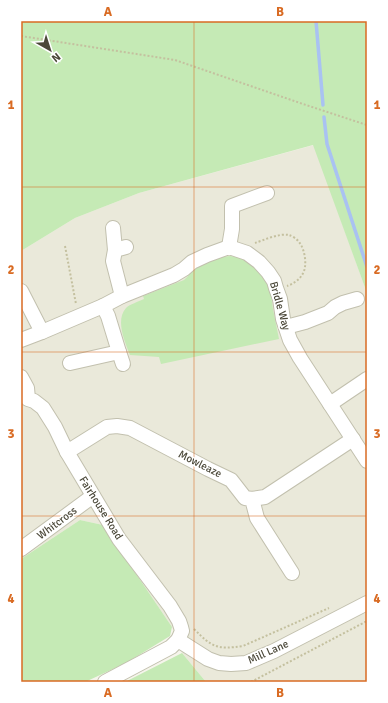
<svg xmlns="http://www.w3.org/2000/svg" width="388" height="703" font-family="Signika,sans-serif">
  <rect width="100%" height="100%" fill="#f6f5ec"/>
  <path fill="#eae9da" d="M314,145L367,293V682H206L182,653L172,627L103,525L80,520L21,559V251L75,218L139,193Z"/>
  <g fill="#c5eab5">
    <path d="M21,21H367V293L313,145L139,193L75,218L21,251Z"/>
    <path d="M230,256L242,258L253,263L263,274L270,288L273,309L279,339L161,364L159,357L130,355C125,342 115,320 126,308C130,304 138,302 144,299L143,296L184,280C189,276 193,269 198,266C206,260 220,257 230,256Z"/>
    <path d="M80,520L103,525L172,627L170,636L126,663L85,682H21V559Z"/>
    <path d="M182,653L206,682H125Z"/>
  </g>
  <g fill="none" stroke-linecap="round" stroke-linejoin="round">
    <g stroke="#a9c2f2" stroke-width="3.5">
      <path d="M316,21L323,105"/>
      <path d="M324,117L327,144L367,267"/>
    </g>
    <defs>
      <g id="minor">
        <path d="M113,228L115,250"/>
        <path d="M229,247L232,229V206L267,193"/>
        <path d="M21,291L42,332"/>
        <path d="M122,296L113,261L115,250L126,247"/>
        <path d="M286,327L305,322L328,313L335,307L343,303L357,299"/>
        <path d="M21,340L42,332L103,306L122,296L174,275L184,269L192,262L207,255L229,247L247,253L259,262L268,272L274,281L276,288L280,299L283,319L290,340L300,358L367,461"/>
        <path d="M119,352L123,364"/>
        <path d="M70,363L119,352L108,316L103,306"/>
        <path d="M21,377L27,388L28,399L34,401L43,408L55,427L67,452L119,539L170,606L179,621L181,627L182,631L178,640L171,647L105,682"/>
        <path d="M330,404L367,379"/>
        <path d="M67,452L107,427L117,426L130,428L208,469L231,480L245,498L252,499L257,518L292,573"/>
        <path d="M252,499L265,497L353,439"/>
        <path d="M21,549L93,496"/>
        <path d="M178,640L208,659L219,663L231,664L246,663L274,651L367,603"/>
      </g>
    </defs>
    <use href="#minor" stroke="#c2c0ae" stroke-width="16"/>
    <g stroke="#c4c09f" stroke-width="2" stroke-dasharray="2 2" stroke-linecap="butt">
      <path d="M21,36L175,60L303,104L367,125"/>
      <path d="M255,243C264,240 279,233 289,235C292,236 297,239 299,242C305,249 308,267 302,275C299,280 293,284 287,286"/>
      <path d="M65,246L76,304"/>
      <path d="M194,629C212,647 217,650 243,646L329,608"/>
      <path d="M251,682L367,621"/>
    </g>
    <use href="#minor" stroke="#fff" stroke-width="14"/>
  </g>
  <path fill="none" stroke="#d96b23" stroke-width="1" stroke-opacity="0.55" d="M194,21V682M21,187H367M21,352H367M21,516H367"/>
  <g text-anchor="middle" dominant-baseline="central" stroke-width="3" stroke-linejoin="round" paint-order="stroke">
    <g font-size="11" fill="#4b4839" stroke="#fff">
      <text transform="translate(280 306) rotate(74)">Bridle Way</text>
      <text transform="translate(200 464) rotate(27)">Mowleaze</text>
      <text transform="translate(101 508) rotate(58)">Fairhouse Road</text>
      <text transform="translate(57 523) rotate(-37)">Whitcross</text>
      <text transform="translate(268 652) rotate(-24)">Mill Lane</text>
    </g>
  </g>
  <rect width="388" height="703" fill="none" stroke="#ffffff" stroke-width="44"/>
  <g transform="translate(50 50) rotate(141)" stroke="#ffffff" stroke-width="3" paint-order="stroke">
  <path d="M0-3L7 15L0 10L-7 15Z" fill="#4b4839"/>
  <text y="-6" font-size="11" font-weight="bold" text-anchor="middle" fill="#4b4839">N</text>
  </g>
  <rect x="22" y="22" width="344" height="659" fill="none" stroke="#d96b23" stroke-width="1.5"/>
  <g font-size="13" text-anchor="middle" font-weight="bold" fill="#d96b23">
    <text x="108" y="16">A</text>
    <text x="280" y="16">B</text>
    <text x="11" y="109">1</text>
    <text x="377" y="109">1</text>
    <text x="11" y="274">2</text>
    <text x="377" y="274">2</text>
    <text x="11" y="438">3</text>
    <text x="377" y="438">3</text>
    <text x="11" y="603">4</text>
    <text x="377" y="603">4</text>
    <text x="108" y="697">A</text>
    <text x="280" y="697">B</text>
  </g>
</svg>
